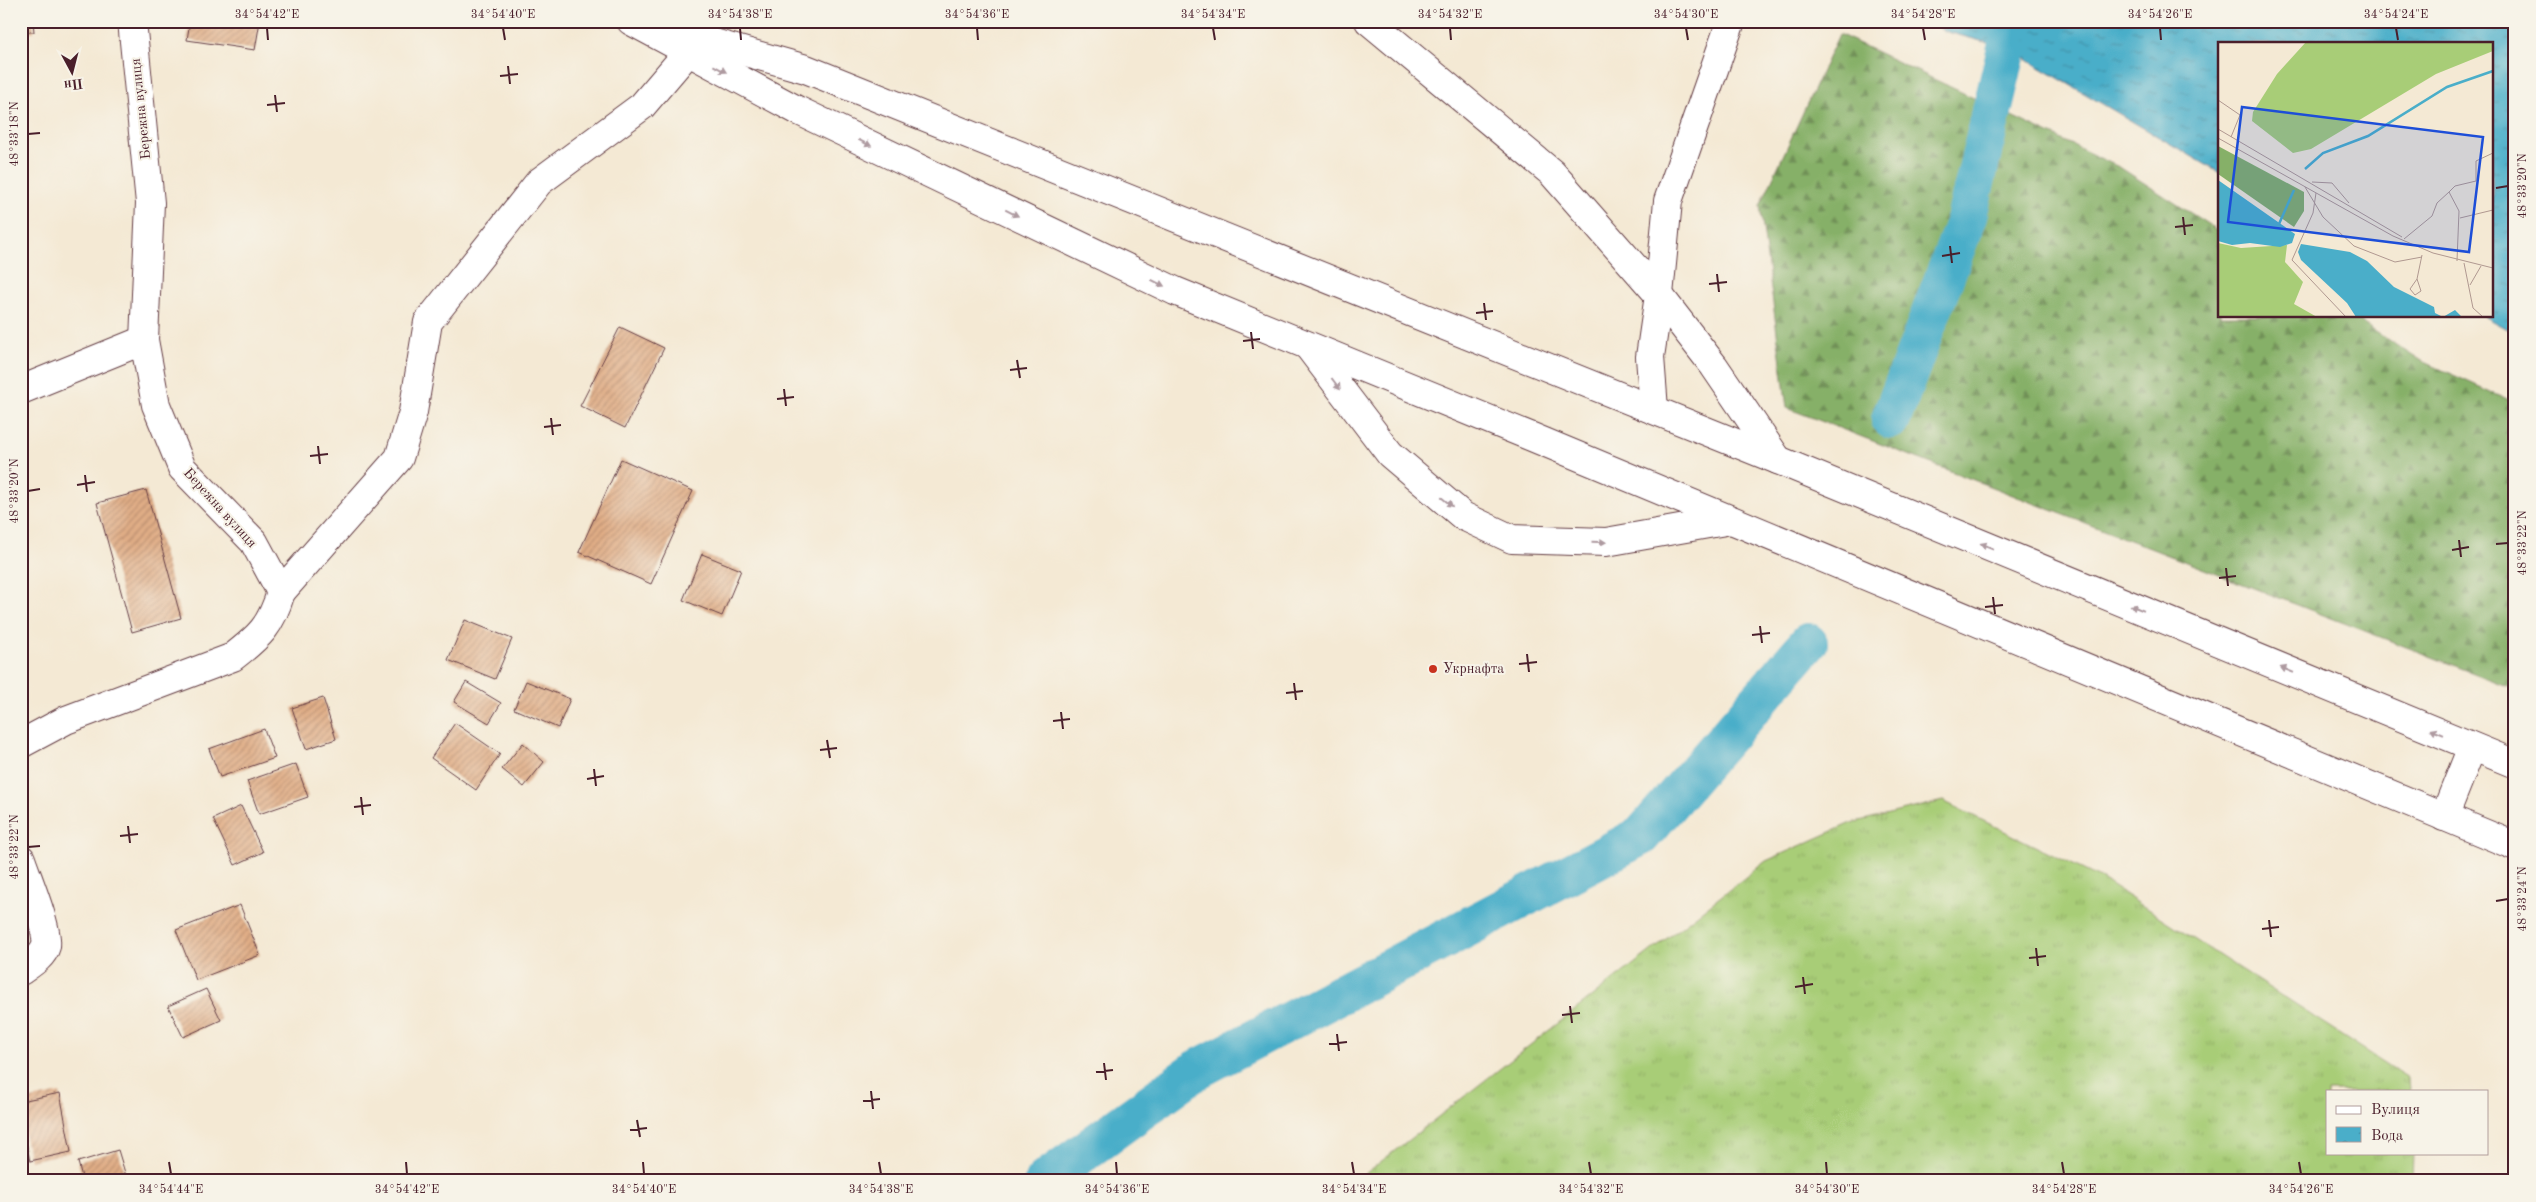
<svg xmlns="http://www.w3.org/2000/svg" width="2536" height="1202" font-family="'Old Standard TT',serif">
  <defs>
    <pattern id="grass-tufts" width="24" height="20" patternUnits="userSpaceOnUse" patternTransform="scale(1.25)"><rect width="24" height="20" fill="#a8cd77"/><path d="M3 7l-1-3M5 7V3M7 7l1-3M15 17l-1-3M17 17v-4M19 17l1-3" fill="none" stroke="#92b067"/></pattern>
    <pattern id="forest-firs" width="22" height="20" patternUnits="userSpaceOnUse" patternTransform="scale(1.25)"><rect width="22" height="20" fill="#86b068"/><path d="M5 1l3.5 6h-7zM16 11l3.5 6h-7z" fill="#708f56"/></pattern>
    <pattern id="water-ripples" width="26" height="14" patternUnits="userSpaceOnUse" patternTransform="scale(1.25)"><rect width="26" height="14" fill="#4aaec9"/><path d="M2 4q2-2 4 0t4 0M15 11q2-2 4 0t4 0" fill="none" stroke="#408da3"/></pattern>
    <pattern id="building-hatch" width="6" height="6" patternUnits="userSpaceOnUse" patternTransform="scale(1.25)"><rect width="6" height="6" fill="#e0ad86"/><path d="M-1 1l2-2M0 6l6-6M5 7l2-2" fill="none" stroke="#b88c6e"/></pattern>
  </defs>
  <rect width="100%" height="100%" fill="#f7f3e8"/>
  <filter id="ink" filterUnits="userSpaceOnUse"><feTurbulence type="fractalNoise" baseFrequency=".02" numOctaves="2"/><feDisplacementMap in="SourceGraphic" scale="10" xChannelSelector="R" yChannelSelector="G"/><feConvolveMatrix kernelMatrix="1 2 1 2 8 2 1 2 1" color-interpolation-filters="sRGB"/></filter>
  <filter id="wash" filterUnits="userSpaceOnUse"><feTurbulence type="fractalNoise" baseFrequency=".0096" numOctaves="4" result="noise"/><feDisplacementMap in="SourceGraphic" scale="20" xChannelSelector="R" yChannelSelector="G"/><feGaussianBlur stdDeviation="1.12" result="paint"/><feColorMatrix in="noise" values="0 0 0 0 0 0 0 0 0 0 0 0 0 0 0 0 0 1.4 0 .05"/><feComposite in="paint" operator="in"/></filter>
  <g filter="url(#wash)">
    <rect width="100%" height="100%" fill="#f4e9d4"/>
    <path fill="url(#grass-tufts)" stroke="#797651" d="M1943,801L2098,877L2408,1078L2409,1091H2327V1153H2413L2412,1181H1356L1766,861L1851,823Z"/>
    <path fill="url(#forest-firs)" stroke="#68684a" d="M1839,34L2121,168L2220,232V316H2351L2416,358L2515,403V689L1787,408L1760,206Z"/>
    <path fill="url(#water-ripples)" stroke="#4a667a" d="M1927,21H2515V333L2484,316H2492V44H2220V173L2007,48L1944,31Z"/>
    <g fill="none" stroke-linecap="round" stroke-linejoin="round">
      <g stroke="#4aaec9" stroke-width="40">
        <path d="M1891,419L1966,220L2007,48"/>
        <path d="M1044,1181L1198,1069L1641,836L1808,643"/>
      </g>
    </g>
    <g id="blocks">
      <g fill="url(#building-hatch)">
        <path d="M21,21H33L34,32H21Z"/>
        <path d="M190,21H260L255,50L187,40Z"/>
        <path d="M620,327L664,348L625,428L580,406Z"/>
        <path d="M621,459L693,491L651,584L579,552Z"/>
        <path d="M146,490L181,618L132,632L97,503Z"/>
        <path d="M702,554L741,570L722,616L683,600Z"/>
        <path d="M465,620L512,639L495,679L448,660Z"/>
        <path d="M526,681L570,699L558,728L514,709Z"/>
        <path d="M466,682L501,703L489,723L454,702Z"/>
        <path d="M323,698L336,739L306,749L292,708Z"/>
        <path d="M455,723L500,754L476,790L431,758Z"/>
        <path d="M264,729L275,758L220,777L209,749Z"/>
        <path d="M523,743L544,762L524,787L502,769Z"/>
        <path d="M296,764L308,797L259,814L247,781Z"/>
        <path d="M241,806L263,852L235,865L213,819Z"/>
        <path d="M240,905L260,955L196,980L176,930Z"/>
        <path d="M206,989L221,1020L183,1037L168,1006Z"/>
        <path d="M60,1093L71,1152L30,1161L21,1118V1101Z"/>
        <path d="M118,1150L126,1176L111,1181H83L78,1162Z"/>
      </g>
    </g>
  </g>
  <g filter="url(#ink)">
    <use href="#blocks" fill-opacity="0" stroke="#643d44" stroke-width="1"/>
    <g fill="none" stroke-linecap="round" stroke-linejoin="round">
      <defs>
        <g id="minor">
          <path d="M631,21L797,110L1175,291L1532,437L2515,846"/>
          <path d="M1369,21L1552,173L1659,295L1714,366L1778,460"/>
          <path d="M675,32L806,69L1778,460L2515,764"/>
          <path d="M1308,346L1390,454L1463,516L1512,539L1606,542L1731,520"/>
          <path d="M21,390L144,340"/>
          <path d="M1654,409L1650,357L1659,295L1668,201L1731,21"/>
          <path d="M281,592L399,458L413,412L428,322L539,182L642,106L688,52"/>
          <path d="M21,744L66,720L233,657C260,636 271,626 281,592L254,542L182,468L156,405L144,340L150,203L132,21"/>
          <path d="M2444,817L2472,747"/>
          <path d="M21,859C27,877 49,930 46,946C43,957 29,965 21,971"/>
        </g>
      </defs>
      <use href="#minor" stroke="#643d44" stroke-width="30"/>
      <use href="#minor" stroke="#fff" stroke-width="28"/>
    </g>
    <defs><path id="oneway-solid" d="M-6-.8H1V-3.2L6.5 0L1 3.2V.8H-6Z" transform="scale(1.25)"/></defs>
    <g fill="#ae9aa0">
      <use href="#oneway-solid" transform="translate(720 69) rotate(28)"/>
      <use href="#oneway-solid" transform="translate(865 143) rotate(26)"/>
      <use href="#oneway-solid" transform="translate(1012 213) rotate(26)"/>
      <use href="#oneway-solid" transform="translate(1158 283) rotate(26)"/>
      <use href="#oneway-solid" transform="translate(1336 384) rotate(53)"/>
      <use href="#oneway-solid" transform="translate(1447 502) rotate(40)"/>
      <use href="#oneway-solid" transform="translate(1599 542) rotate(1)"/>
      <use href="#oneway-solid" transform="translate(1987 546) rotate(-158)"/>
      <use href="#oneway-solid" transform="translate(2137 608) rotate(-158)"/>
      <use href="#oneway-solid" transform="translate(2287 670) rotate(-158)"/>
      <use href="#oneway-solid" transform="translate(2437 732) rotate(-158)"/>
    </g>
  </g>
  <path fill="none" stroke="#4a1f2b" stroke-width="2" d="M267,28L268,40M503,28L505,40M740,28L741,40M977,28L978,40M1213,28L1215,40M1450,28L1451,40M1686,28L1688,40M1923,28L1925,40M2160,28L2161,40M2396,28L2398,40M508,66L510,84M500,76L518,74M275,95L277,112M267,105L285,103M28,134L40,133M2496,188L2508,186M2183,217L2185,235M2175,227L2193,225M1950,246L1952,263M1942,256L1960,253M1717,274L1719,292M1709,284L1727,282M1484,303L1486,320M1476,313L1493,311M1251,332L1253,349M1243,341L1260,339M1017,360L1020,378M1010,370L1027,368M784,389L786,406M777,399L794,397M551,418L553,435M544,427L561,425M318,446L320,464M310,456L328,454M85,475L87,492M77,485L95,482M28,491L40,489M2459,540L2461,557M2496,544L2508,543M2452,550L2469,547M2226,568L2228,586M2219,578L2236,576M1993,597L1995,614M1985,607L2003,605M1760,626L1762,643M1752,635L1770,633M1527,654L1529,672M1519,664L1537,662M1294,683L1296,700M1286,693L1303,691M1061,712L1063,729M1053,721L1070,719M827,740L830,758M820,750L837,748M594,769L596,786M587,779L604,776M361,797L363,815M354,807L371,805M128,826L130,843M120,836L138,834M28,847L40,846M2496,901L2508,899M2269,920L2271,937M2262,929L2279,927M2036,948L2038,966M2029,958L2046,956M1803,977L1805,994M1795,987L1813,984M1570,1006L1572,1023M1562,1015L1580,1013M1337,1034L1339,1051M1329,1044L1347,1042M1104,1063L1106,1080M1096,1072L1113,1070M871,1091L873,1109M863,1101L880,1099M637,1120L640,1137M630,1130L647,1128M169,1162L171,1174M406,1162L407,1174M643,1162L644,1174M879,1162L881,1174M1116,1162L1117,1174M1352,1162L1354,1174M1589,1162L1591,1174M1826,1162L1827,1174M2062,1162L2064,1174M2299,1162L2301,1174"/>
  <circle fill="#c8321e" stroke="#f7f3e8" stroke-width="2" cx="1433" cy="669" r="5"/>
  <g text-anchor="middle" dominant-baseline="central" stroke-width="4" stroke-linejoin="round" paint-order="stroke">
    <g font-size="14" fill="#4a1f2b" stroke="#f7f3e8">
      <text transform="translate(141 109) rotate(-96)">Бережна вулиця</text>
      <text transform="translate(220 508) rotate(48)">Бережна вулиця</text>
    </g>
    <g font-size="14" fill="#4a1f2b" stroke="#f7f3e8" text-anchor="start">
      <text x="1443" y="669">Укрнафта</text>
    </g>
  </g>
  <g transform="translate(2218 42)">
    <rect width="275" height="275" fill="#f4e9d4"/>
    <path d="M88,0H275V9L218,32L93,107L75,111L34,79L35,70L59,32ZM0,201L23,206L69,203L67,220L85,240L76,262L99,275H0Z" fill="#a8cd77"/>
    <path d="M0,104L86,150V169L76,185L0,132Z" fill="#86b068"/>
    <path d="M0,138L77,192L74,201L62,205L32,201L14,203L0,199ZM83,202L132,210L149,219L176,245L216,265L217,271L225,275L237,268L244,275H138L129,261L83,218L80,210Z" fill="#4aaec9"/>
    <path fill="none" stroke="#4aaec9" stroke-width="2.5" d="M87,127L105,111L150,94L229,45L275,29M61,182L76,148"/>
    <path fill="none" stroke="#b09890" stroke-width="1" d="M0,58L22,73L13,95M0,87L184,195M0,96L175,194L215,211L275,226M94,140L114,141L131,161M87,145L105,175L136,204L177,220L204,215M98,151L95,171L74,218L128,275M242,176L275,168M186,197L214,174L219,161L231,150M239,219L241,169L231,150L237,144L258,139V119L275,111M246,221L255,266L265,275M199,237L203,249L197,253L192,247L199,237L204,213M252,243L263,224"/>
    <path fill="#1d4ed8" fill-opacity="0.15" stroke="#1d4ed8" stroke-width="2.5" d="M24,65L265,95L251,210L10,180Z"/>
    <rect width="275" height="275" fill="none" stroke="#4a1f2b" stroke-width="2.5"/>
  </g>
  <rect width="2536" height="1202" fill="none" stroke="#f7f3e8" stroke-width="55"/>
  <rect x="2326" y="1090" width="162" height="65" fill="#f7f3e8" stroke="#b29e9c"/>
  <rect x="2336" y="1106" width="25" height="8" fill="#ffffff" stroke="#b29e9c"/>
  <text x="2371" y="1114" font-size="15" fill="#4a1f2b">Вулиця</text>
  <rect x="2336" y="1127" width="25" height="15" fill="url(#water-ripples)" stroke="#b29e9c"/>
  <text x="2371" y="1140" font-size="15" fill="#4a1f2b">Вода</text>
  <g transform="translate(72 72) rotate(173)" stroke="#f7f3e8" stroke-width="4" paint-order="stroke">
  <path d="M0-4L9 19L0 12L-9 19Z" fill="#4a1f2b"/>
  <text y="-8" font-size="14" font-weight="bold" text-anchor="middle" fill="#4a1f2b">Пн</text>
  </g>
  <rect x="28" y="28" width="2480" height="1146" fill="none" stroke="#4a1f2b" stroke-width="2"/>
  <g font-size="12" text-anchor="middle" fill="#4a1f2b">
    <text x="267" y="18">34°54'42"E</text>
    <text x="503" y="18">34°54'40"E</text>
    <text x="740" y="18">34°54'38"E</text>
    <text x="977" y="18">34°54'36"E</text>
    <text x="1213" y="18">34°54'34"E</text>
    <text x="1450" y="18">34°54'32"E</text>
    <text x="1686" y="18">34°54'30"E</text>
    <text x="1923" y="18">34°54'28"E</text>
    <text x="2160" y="18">34°54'26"E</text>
    <text x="2396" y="18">34°54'24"E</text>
    <text transform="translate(14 134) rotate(-90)" y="4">48°33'18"N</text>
    <text transform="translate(2522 186) rotate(-90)" y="4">48°33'20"N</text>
    <text transform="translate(14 491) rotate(-90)" y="4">48°33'20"N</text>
    <text transform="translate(2522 543) rotate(-90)" y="4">48°33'22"N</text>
    <text transform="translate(14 847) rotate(-90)" y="4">48°33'22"N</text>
    <text transform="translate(2522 899) rotate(-90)" y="4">48°33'24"N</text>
    <text x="171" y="1193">34°54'44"E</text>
    <text x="407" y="1193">34°54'42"E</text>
    <text x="644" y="1193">34°54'40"E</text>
    <text x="881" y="1193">34°54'38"E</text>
    <text x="1117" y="1193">34°54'36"E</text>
    <text x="1354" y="1193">34°54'34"E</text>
    <text x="1591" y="1193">34°54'32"E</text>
    <text x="1827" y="1193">34°54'30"E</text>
    <text x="2064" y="1193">34°54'28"E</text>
    <text x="2301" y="1193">34°54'26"E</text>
  </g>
</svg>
